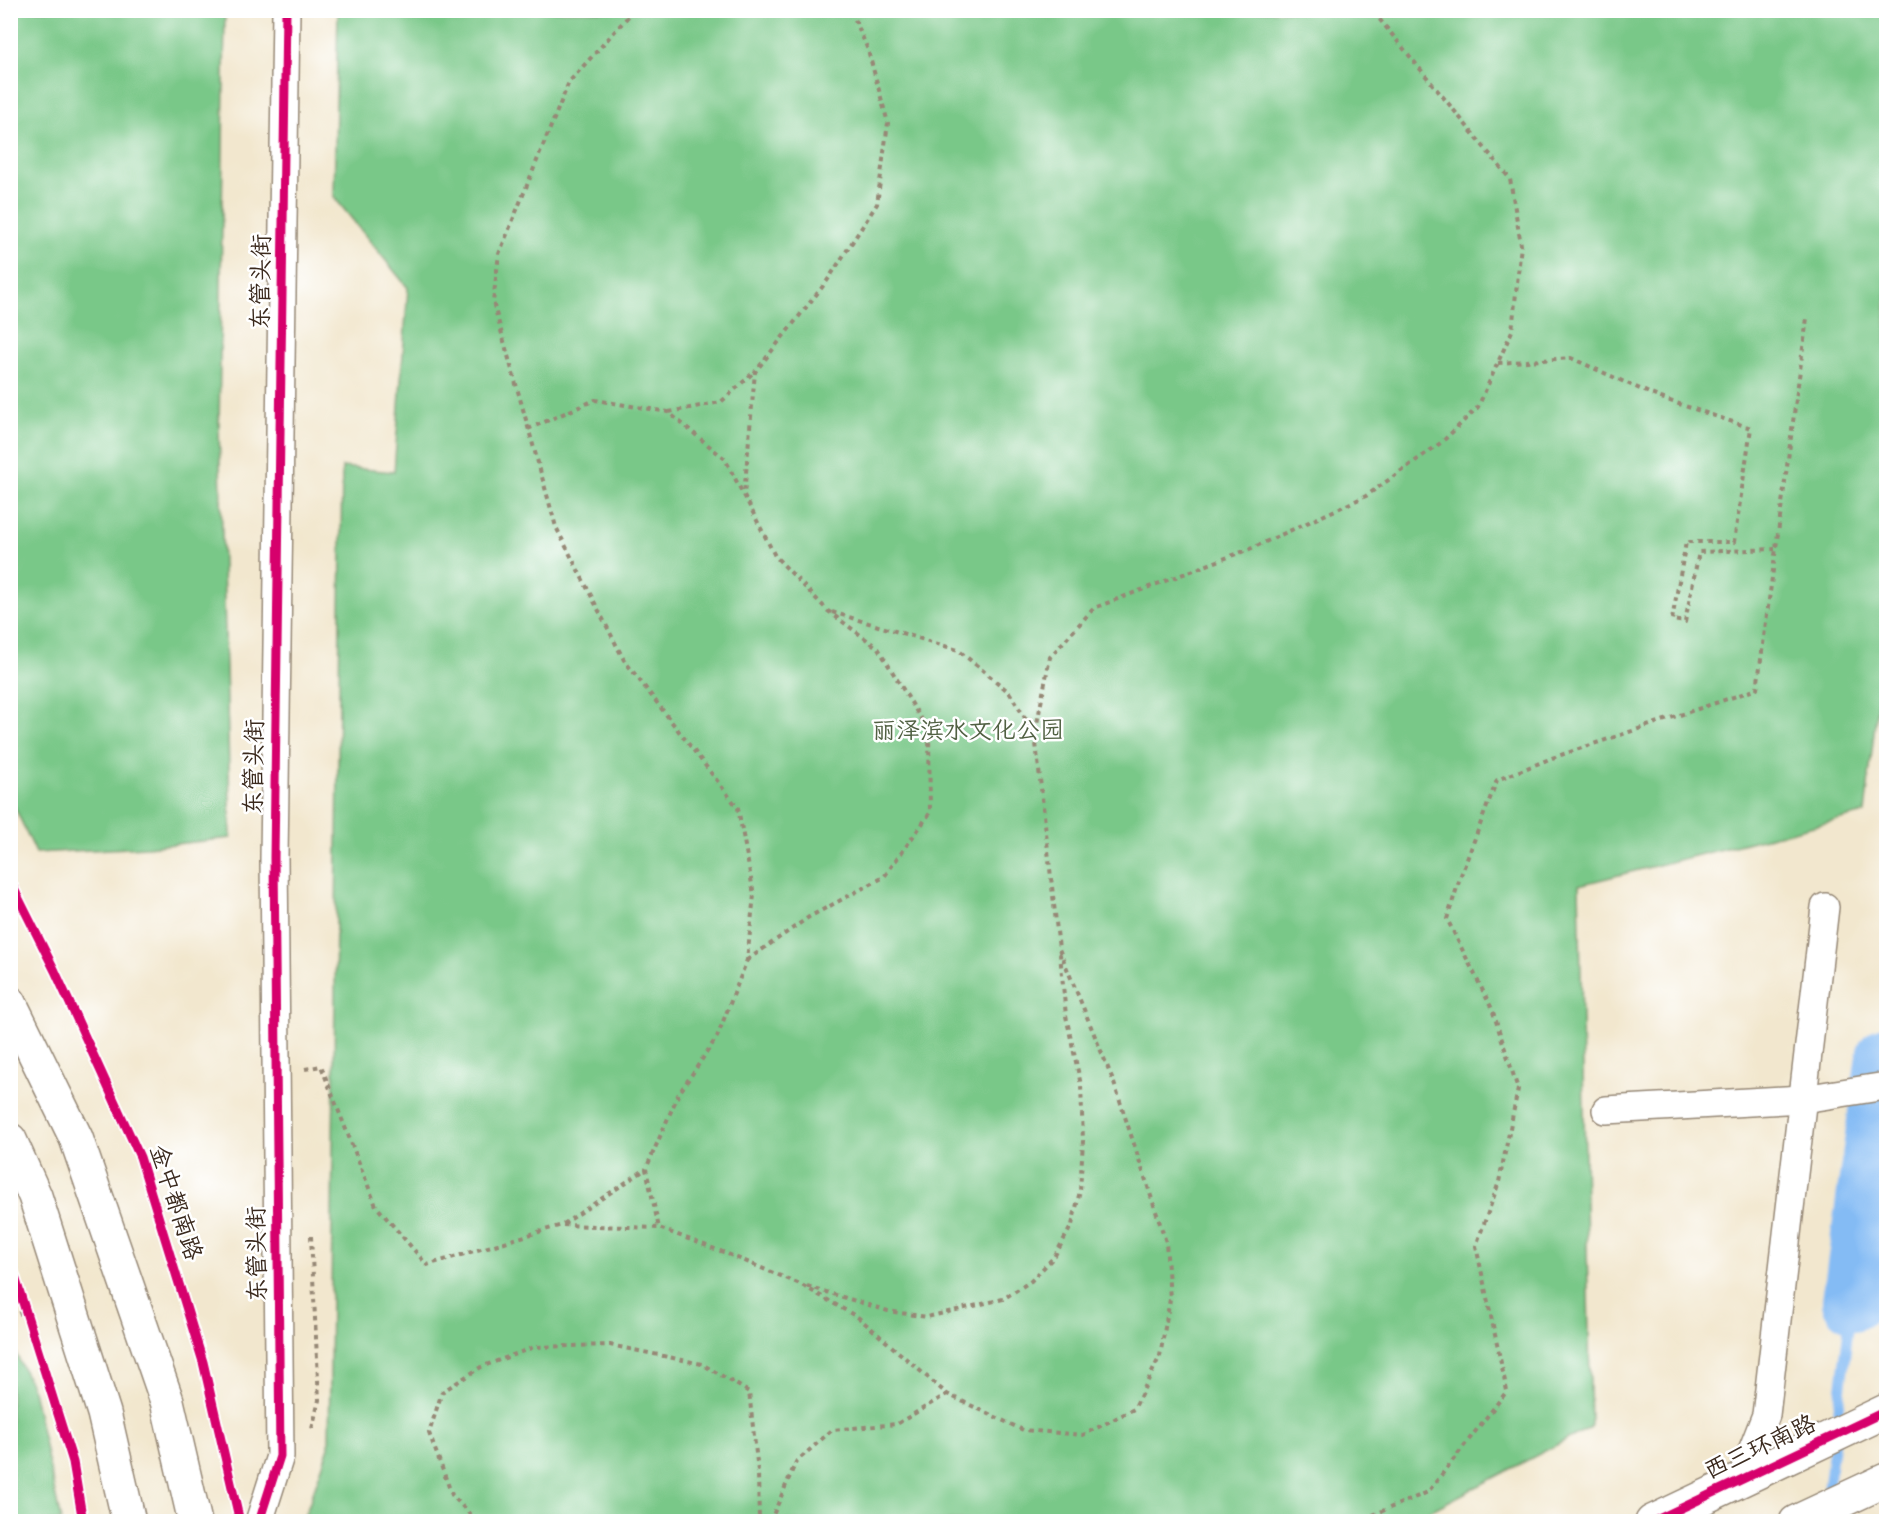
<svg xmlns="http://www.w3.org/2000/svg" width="1897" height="1532" font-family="'Indie Flower','LXGW WenKai TC',sans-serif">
  <rect width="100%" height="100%" fill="#fff"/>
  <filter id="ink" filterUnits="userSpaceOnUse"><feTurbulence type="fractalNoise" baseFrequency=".0167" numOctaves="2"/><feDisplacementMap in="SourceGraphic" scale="12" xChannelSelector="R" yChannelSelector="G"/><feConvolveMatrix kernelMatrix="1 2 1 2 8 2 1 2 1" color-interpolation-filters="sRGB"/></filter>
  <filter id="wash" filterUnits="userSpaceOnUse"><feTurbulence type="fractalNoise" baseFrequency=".008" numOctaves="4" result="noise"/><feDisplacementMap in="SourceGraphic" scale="24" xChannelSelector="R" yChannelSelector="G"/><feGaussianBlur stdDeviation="1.35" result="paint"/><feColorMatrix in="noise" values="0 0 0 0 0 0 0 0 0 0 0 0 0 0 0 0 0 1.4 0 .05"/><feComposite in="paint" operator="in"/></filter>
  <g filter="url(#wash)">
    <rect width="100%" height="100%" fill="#f2e7ce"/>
    <g fill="#79c888" stroke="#5a7953" stroke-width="1.5">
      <path d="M11,10L225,11L219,428L231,838L147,847L36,853L11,799Z"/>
      <path d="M338,11H1886V626L1865,813L1579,885L1591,1427L1411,1521H303L329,1447L342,467L394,472L408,288L334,197Z"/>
      <path d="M10,1341L33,1390L61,1521H11Z"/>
    </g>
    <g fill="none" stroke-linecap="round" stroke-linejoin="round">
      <path stroke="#84bbf4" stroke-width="10" d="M1827,1500L1852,1301L1886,1281"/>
      <path stroke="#84bbf4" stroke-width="60" d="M1852,1301L1886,1057"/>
    </g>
  </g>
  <g filter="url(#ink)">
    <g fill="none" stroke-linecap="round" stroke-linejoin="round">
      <defs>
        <g id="street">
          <path d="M1606,1110L1803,1099L1886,1086"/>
          <path d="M1741,1479L1766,1415L1825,907"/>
          <path d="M259,1522L280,1456L274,858L286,10"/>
        </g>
        <path id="secondary" d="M1652,1522L1886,1411"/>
        <g id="primary">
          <path d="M10,1003L76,1138L167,1401L195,1522"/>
          <path d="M10,1140L35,1196L104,1413L129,1522"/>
        </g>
        <path id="highway" d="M1796,1522L1886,1480"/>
      </defs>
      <use href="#street" stroke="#968876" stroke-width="30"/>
      <use href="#secondary" stroke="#968876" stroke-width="36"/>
      <use href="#primary" stroke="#968876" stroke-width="36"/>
      <use href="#highway" stroke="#968876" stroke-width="36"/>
      <g stroke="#968876" stroke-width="4" stroke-dasharray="4.5 4.5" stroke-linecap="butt">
        <path d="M634,10L569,82L499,254L493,302L556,527L624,660L738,808L754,895L747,960L717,1037L678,1095L646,1169L659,1228L723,1252L800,1284L859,1318L947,1394L1023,1430L1083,1435L1134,1409L1160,1356L1170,1299L1166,1242L1113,1080L1059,949L1035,734L1050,657L1094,608L1252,548L1366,496L1442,442L1478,407L1512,331L1521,245L1510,179L1372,10"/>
        <path d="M1498,363L1571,358L1658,397L1751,428L1734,542H1686L1672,620L1685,622L1699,552L1775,549"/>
        <path d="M669,412L721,402L754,372"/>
        <path d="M528,429L595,400L668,412L725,459L743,494"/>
        <path d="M832,612L958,650L1009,692L1035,734"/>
        <path d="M747,960L809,917L884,877L930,813L929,732L878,648L828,611L775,556L744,495L755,372L827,281L877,204L888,123L868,50L851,10"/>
        <path d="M305,1069L321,1066L376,1206L427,1265L562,1225L646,1169"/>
        <path d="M563,1225L659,1228"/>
        <path d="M311,1236L319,1400L312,1429"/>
        <path d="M807,1286L888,1311L927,1317L1003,1299L1031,1281L1054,1257L1072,1225L1080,1191L1083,1141L1081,1085L1066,1016L1060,954"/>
        <path d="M10,1317L26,1311"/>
        <path d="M477,1522L452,1495L429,1433L442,1392L481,1367L534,1347L610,1345L702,1364L749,1392L758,1471L759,1522"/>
        <path d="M770,1522L796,1462L832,1430L897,1424L947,1394"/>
        <path d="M1356,1522L1428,1492L1507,1391L1476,1246L1499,1182L1518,1089L1492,1009L1447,919L1461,875L1497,780L1552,758L1757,689L1807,318"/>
      </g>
      <use href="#street" stroke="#fff" stroke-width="27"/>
      <use href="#secondary" stroke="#fff" stroke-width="33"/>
      <use href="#primary" stroke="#fff" stroke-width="33"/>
      <use href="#highway" stroke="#fff" stroke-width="33"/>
      <defs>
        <g id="cycleway">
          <path d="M10,881L55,971L140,1157L203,1362L240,1522"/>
          <path d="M10,1261L73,1462L83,1522"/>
          <path d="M259,1522L280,1456L274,858L286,10"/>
          <path d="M1652,1522L1886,1411"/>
        </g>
      </defs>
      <use href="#cycleway" stroke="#fff" stroke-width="13"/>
      <use href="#cycleway" stroke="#d6006c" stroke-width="9"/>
    </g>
  </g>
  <g text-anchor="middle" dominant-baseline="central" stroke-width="5" stroke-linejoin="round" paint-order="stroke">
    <g font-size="24" fill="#3b2a1e" stroke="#fff">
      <text transform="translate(263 282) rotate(-89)">东管头街</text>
      <text transform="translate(256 767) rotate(-89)">东管头街</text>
      <text transform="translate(174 1203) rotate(72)">金中都南路</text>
      <text transform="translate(259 1254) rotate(-91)">东管头街</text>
      <text transform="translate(1761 1449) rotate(-25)">西三环南路</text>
    </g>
    <g font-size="24" fill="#516143" stroke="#fff">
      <text x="968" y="732">丽泽滨水文化公园</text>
    </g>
  </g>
  <rect width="1897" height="1532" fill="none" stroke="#fff" stroke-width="36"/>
</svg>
